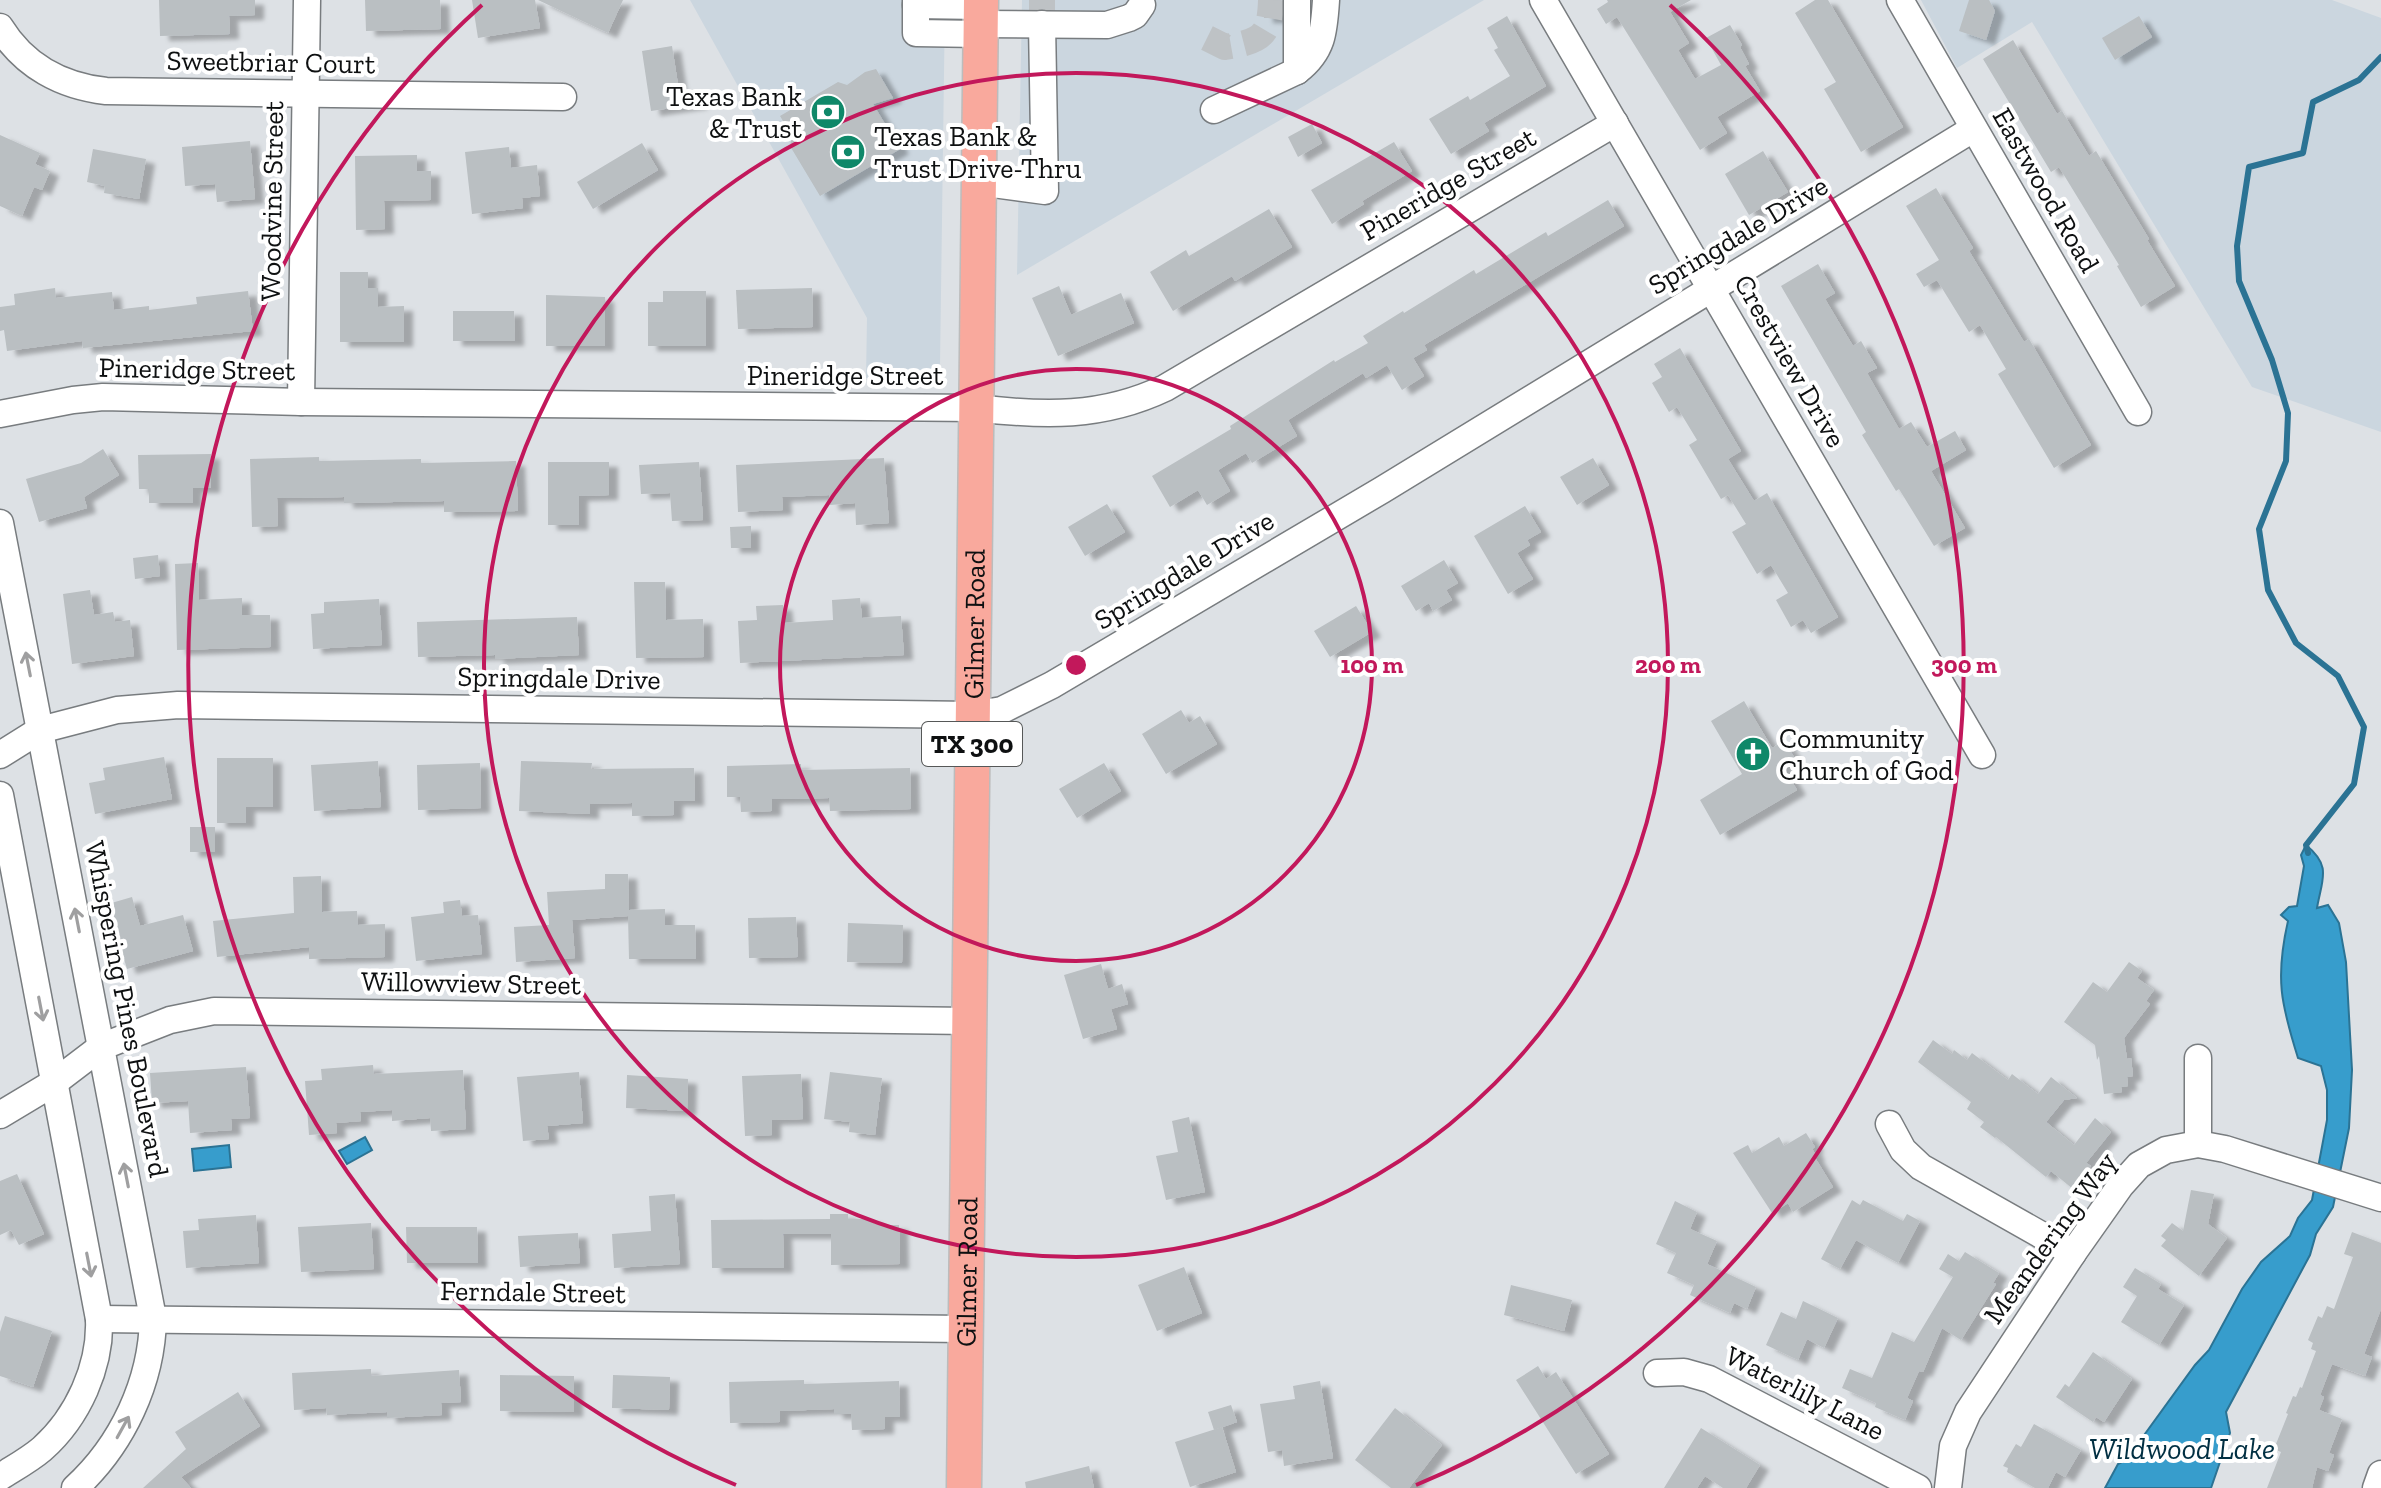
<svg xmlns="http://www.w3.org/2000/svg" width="2381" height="1488" font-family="'Zilla Slab',serif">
  <defs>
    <filter id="shadow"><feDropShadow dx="9" dy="5" stdDeviation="2" flood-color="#0004"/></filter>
  </defs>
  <rect width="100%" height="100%" fill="#dde1e5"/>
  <g fill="#cbd6df">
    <path d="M690,0H945L940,366L928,378H866L867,318Z"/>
    <path d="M1022,0H1484L1017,275Z"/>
    <path d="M1921,0H2332L2381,18V432L2252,387L2032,22L1957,68Z"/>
  </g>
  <g fill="#379dcc" stroke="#2b7394" stroke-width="2">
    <path d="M2306,845C2332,866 2322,879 2317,908L2328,905L2339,923L2346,962L2352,1070L2349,1128L2333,1207L2316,1234L2310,1255L2226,1412L2230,1433L2211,1488H2105L2118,1464L2126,1460L2195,1365L2209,1350L2242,1289L2261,1262L2290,1236L2298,1218L2312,1200L2327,1120V1090L2321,1066L2298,1058C2281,1004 2275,978 2288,921L2281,915L2289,907L2297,906L2304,866L2301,855Z"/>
    <path d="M365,1137L372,1150L347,1164L339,1151Z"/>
    <path d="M229,1145L231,1167L194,1171L192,1149Z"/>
  </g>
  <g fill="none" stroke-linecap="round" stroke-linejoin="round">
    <path stroke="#2b7394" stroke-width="6" d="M2308,853L2306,845L2354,784L2364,727L2338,676L2296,643L2268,590L2259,529L2286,461L2288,413L2272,360L2239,281L2237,246L2249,167L2303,153L2313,102L2359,80L2381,57"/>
  </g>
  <g fill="#babfc2" filter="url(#shadow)">
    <path d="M159,0H255V15L229,16L230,34L160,36Z"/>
    <path d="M365,0H440L441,29L366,31Z"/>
    <path d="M472,0H535L540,28L478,38Z"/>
    <path d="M538,0H623L608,33Z"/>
    <rect x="1264" y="0" width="17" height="18"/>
    <path d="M1607,0H1691L1670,12L1689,43L1678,50L1695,79L1721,65L1706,38L1730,25L1742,45L1740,47L1749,64L1745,66L1760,91L1717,117L1727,133L1700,150L1617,17L1606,24L1597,9L1608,2Z"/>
    <path d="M1815,0H1828L1903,127L1861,152L1824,89L1836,82L1795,13Z"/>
    <path d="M1969,0H1989L1995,11L1986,40L1959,31Z"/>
    <path d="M1507,16L1546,86L1484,123L1489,131L1451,154L1429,119L1468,96L1470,100L1510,76L1494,50L1498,48L1487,28Z"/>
    <path d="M2139,16L2152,37L2115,60L2102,38Z"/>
    <path d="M2013,40L2057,114L2062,111L2089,156L2096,151L2149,239L2147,240L2175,286L2141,307L2117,266L2119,265L2059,167L2051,172L1983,59Z"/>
    <path d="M672,46L679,91L697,89L699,104L651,111L642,51Z"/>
    <path d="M876,69L893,98L873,104L900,149L820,196L790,146L792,136L780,116L838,82L847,85L865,72Z"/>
    <path d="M1312,124L1322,143L1298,157L1288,137Z"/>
    <path d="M0,135L40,153L35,164L50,171L42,190L34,187L22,216L0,206Z"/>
    <path d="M250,141L255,199L217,202L215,184L185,186L182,147Z"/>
    <path d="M1394,142L1412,171L1362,201L1364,204L1332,224L1311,190Z"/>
    <path d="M642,143L658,170L593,209L577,182Z"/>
    <path d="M509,147L511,168L537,165L540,196L522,198L523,208L472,214L465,152Z"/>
    <path d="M93,149L146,159L139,199L104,193L105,186L87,182Z"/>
    <path d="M1763,151L1788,192L1749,215L1725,174Z"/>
    <path d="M417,155V171H431V200L384,201L385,229L356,230L355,156Z"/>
    <path d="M1936,188L1973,248L1969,251L2024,342L2029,339L2091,445L2054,468L1998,374L2006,369L1980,325L1969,332L1937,280L1924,287L1916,274L1939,260L1906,206Z"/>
    <path d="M1608,200L1624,226L1424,345L1427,350L1413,358L1424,376L1402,390L1387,365L1366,378L1363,373L1288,420L1297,436L1252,463L1246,453L1218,470L1230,491L1207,505L1198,490L1170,507L1152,476L1231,429L1230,426L1334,360L1335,362L1368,343L1363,336L1403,311L1404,313L1474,270L1476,274L1546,232L1548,236Z"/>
    <path d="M1269,209L1292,247L1235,281L1232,276L1173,311L1150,272L1186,250L1189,256Z"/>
    <path d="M1818,264L1835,293L1825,299L1853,346L1861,341L1877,368L1867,373L1899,429L1911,422L1927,447L1955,431L1966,450L1931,471L1965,528L1934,546L1899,489L1896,491L1862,435L1866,432L1781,286Z"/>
    <path d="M340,272H368V288H378V307L404,306V342H340Z"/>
    <path d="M1059,286L1071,315L1121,293L1134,323L1058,356L1032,298Z"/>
    <path d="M55,288L56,298L112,292L114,310L149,306V310L197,304L196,297L248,291L253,331L83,348L82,341L7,351L4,330L0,331V307L15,305L14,294Z"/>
    <path d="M812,288L813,327L738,329L736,290Z"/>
    <path d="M663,291H706V346H648V302H663Z"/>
    <path d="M546,295L605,297V346H546Z"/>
    <path d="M453,311H514L515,341H453Z"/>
    <path d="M1680,348L1741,451L1728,459L1754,501L1767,493L1838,617L1811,633L1803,620L1791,627L1776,600L1788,593L1771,565L1757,574L1732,532L1746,524L1728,495L1721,499L1689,445L1697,440L1677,407L1669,412L1652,383L1662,377L1654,364Z"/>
    <path d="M103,449L119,475L84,497L87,508L39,522L26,479L81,463Z"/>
    <path d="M211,454V488H193V503H149V489H139L138,455Z"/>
    <path d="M319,457V461L421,459V463L516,461L518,511L444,512V501L344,503V497L277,498L278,526L252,527L250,459Z"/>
    <path d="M884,458L889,523L856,525L855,503L830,505L829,495L782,497L783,510L738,512L736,465Z"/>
    <path d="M1593,458L1609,485L1577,505L1560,477Z"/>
    <path d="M548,462H609V495L579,496V525H548Z"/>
    <path d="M699,462L703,520L672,521L670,493L641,494L639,465Z"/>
    <path d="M1107,504L1125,532L1085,556L1068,527Z"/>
    <path d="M1525,506L1541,532L1527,540L1530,545L1517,553L1533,579L1508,594L1474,536Z"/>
    <path d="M751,526V548H731L730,527Z"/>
    <path d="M158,555L160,576L135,579L133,558Z"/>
    <path d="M1444,560L1458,583L1446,590L1452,600L1433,611L1429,603L1416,611L1401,586Z"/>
    <path d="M198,563L199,600L242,598V615H270L271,647L177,650L175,564Z"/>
    <path d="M634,582H665L666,620L703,619L704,657L636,658Z"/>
    <path d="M90,590L94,615L113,612L115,622L130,620L134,656L72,664L63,594Z"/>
    <path d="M860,598L862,618L901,616L904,655L740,663L738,621L757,620L756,606L783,605L785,623L833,620L832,600Z"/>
    <path d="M379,599L382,645L313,649L311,614L324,613V602Z"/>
    <path d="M1356,606L1372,632L1330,657L1314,631Z"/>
    <path d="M577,617L579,655L495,659V655L418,657L417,622Z"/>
    <path d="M1744,701L1772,748L1784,741L1794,757L1782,765L1797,790L1720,835L1700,800L1742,774L1711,721Z"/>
    <path d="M1181,710L1189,723L1200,716L1217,744L1166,774L1142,734Z"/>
    <path d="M164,757L172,799L95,814L89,783L105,780L103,768Z"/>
    <path d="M217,758H273V807H246V823H217Z"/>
    <path d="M378,761L381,807L314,811L311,765Z"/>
    <path d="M521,761L592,763L591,769L694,768L695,801H674V815L632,816V803L590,804V814L519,811Z"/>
    <path d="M480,763L481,808L418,810L417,765Z"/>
    <path d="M1104,763L1121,791L1077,818L1059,789Z"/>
    <path d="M801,764V770L910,768L911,809L830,811L829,798L772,799V811L741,812L740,797H727V766Z"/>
    <rect x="190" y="827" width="25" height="25"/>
    <path d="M605,874H628L629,910L665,909V925H695L696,959H629L628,916L572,920L575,958L516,962L514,927L549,925L547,892L605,889Z"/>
    <path d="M321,876L322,912L357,911L358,925L385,924V957L309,959V947L217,957L213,921L294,913L293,877Z"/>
    <path d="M132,897L140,926L183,915L193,951L127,969L108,904Z"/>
    <path d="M460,900L462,916L478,915L482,954L416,961L411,917L444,913L443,902Z"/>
    <path d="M796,917L798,957L749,958L748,918Z"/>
    <path d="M848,923L903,925L902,963L847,962Z"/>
    <path d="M2129,962L2142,971L2137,978L2154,990L2146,1001L2150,1004L2124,1038L2127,1059L2131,1058L2133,1076L2127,1077L2128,1086L2121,1087L2122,1092L2104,1094L2099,1056L2097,1060L2095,1045L2064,1022L2093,982L2107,992Z"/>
    <path d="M1101,964L1108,989L1122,984L1128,1004L1111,1009L1117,1029L1083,1039L1064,975Z"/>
    <path d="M1933,1040L1952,1054L1954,1050L1967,1060L1972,1053L2008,1080L2012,1074L2038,1094L2051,1077L2077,1098L2064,1100L2046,1122L2074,1145L2095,1118L2111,1132L2086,1163L2091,1166L2073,1189L2051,1171L2046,1177L1996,1137L1995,1138L1980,1127L1984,1122L1967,1109L1971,1102L1918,1062Z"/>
    <path d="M373,1065L374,1074L463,1070L466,1129L431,1131L430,1118L392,1121V1110L360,1112L361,1121L336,1123L337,1133L309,1135L305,1081L322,1080L321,1069Z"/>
    <path d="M246,1067L250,1118L231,1119L232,1130L190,1133L188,1101L152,1103L150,1073Z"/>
    <path d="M579,1072L583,1123L547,1126L549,1139L523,1141L517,1077Z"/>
    <path d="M830,1072L882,1078L875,1135L849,1132L850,1122L824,1119Z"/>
    <path d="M801,1074L803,1119L772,1120V1135L745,1136L742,1076Z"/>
    <path d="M627,1075L688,1079L687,1111L626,1108Z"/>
    <path d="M1189,1117L1205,1192L1166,1200L1156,1156L1178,1152L1172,1121Z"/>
    <path d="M1806,1133L1815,1147L1812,1149L1816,1155L1814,1156L1833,1187L1793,1212L1788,1203L1772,1213L1733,1153L1748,1145L1752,1153L1779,1137L1784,1146Z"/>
    <path d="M17,1174L44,1234L19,1245L11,1230L0,1235V1181Z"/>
    <path d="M2191,1190L2214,1194L2208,1224L2227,1238L2199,1276L2161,1246L2166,1240L2161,1236L2172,1223L2183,1231Z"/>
    <path d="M675,1194L680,1264L614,1268L612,1234L651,1231L649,1196Z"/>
    <path d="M1852,1200L1860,1205L1863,1200L1903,1221L1907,1214L1920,1221L1898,1263L1856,1240L1840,1269L1821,1259Z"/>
    <path d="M1675,1201L1697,1212L1690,1229L1717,1241L1707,1264L1756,1287L1747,1309L1734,1303L1730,1313L1690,1295L1694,1285L1667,1273L1676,1253L1656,1244Z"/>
    <path d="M830,1214H848V1219H874V1225H899L900,1264L831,1265V1234H783L784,1268H712L711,1220L830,1219Z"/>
    <path d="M256,1215L259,1263L186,1268L183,1231L199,1230L198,1219Z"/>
    <path d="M371,1223L374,1269L301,1272L298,1227Z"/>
    <path d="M406,1227H477L478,1263H407Z"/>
    <path d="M2352,1232L2381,1243V1309L2364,1354L2372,1357L2365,1376L2332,1364L2320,1395L2324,1397L2319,1410L2342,1419L2329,1453L2334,1455L2328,1471L2317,1467L2312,1488H2267L2281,1452L2274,1449L2288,1414L2286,1413L2293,1396L2296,1397L2300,1387L2302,1388L2316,1351L2311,1349L2313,1343L2308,1340L2318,1316L2322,1318L2327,1306L2334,1309L2353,1257L2344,1254Z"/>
    <path d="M578,1233L580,1263L520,1267L518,1236Z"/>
    <path d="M1965,1252L1999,1273L1993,1283L1996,1284L1961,1340L1942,1328L1923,1372L1919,1371L1907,1398L1913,1401L1905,1420L1875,1407L1876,1403L1842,1388L1850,1369L1872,1378L1892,1332L1914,1342L1953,1277L1939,1269L1948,1254L1959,1261Z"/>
    <path d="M1184,1267L1202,1313L1157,1331L1138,1285Z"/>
    <path d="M2135,1268L2161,1284L2158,1289L2184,1305L2159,1345L2121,1322L2137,1296L2123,1287Z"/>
    <path d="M1511,1285L1572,1300L1564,1331L1504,1315Z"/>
    <path d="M1803,1301L1838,1318L1824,1348L1807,1339L1798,1360L1766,1345L1781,1312L1796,1319Z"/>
    <path d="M5,1316L52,1331L33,1387L0,1376V1332Z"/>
    <path d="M2093,1352L2132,1379L2104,1422L2096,1417L2093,1422L2056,1397L2065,1384L2069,1387Z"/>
    <path d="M1538,1366L1546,1379L1556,1372L1609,1454L1576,1474L1516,1380Z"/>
    <path d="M371,1369V1376L459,1370L461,1402L441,1403L442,1415L387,1418V1412L327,1415L326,1408L294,1410L292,1373Z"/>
    <path d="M500,1375L574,1376V1412L500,1411Z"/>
    <path d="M613,1375L670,1377L669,1410L612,1408Z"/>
    <path d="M804,1380V1384L899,1381L900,1417H885V1429L852,1430L851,1414H834V1409L780,1411V1422L730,1423L729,1382Z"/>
    <path d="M1320,1381L1333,1458L1284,1466L1282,1450L1268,1452L1260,1404L1295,1399L1293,1386Z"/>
    <path d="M238,1392L260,1426L181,1477L191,1488H143L186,1449L175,1432Z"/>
    <path d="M1231,1405L1237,1422L1214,1430L1208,1412Z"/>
    <path d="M1395,1408L1442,1445L1409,1488H1391L1355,1460Z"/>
    <path d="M2034,1424L2081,1450L2065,1477L2056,1472L2048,1488H2035L2007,1472L2008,1468L2003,1466L2016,1444L2021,1447Z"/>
    <path d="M1222,1427L1236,1472L1190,1487L1175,1442Z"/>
    <path d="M1701,1428L1760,1465L1746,1488H1723L1705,1476L1697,1488H1664Z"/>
    <path d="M1089,1466L1094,1488H1026L1025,1482Z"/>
  </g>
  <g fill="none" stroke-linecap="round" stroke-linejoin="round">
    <g stroke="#bec2c5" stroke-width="26" stroke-dasharray="26 13" stroke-linecap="butt">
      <path d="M1042,0V24"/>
      <path d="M1207,38L1225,47C1261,41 1270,37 1271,0"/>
    </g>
    <defs>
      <g id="minor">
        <path d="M916,0V33L980,34"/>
        <path d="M1297,0V71"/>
        <path d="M1543,0L1982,755"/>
        <path d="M1900,0L2138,412"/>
        <path d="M916,5L981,6"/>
        <path d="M980,24L1107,25L1129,18L1135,15L1142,5"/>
        <path d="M0,27C24,66 62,86 106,91L563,97"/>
        <path d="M1214,110L1297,71C1323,51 1324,31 1326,0"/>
        <path d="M978,182L1045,191L1042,24"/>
        <path d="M301,402L307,0"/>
        <path d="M0,414L73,400L103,397L301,402L976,408C1043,416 1102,418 1165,388L1615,123"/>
        <path d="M0,523L153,1318C152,1382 122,1445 75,1488"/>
        <path d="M0,755L40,730L117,710L178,705L972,715L1002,710L1052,685L1382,490L1973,129"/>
        <path d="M0,795L99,1319C101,1366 78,1417 42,1449C29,1460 14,1468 0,1477"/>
        <path d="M2198,1058V1144"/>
        <path d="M0,1115L55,1082L101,1047L170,1020L214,1011L969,1021"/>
        <path d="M1889,1124L1903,1150L1921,1167L2073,1253"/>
        <path d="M99,1319L965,1329"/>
        <path d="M1657,1373L1684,1372L1709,1379L1918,1488"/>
        <path d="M1948,1488L1953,1446L1968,1412L2073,1253L2121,1185L2139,1165L2166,1150L2198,1144L2225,1149L2381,1198"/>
        <path d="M2376,1488L2381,1474"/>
      </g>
      <g id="major">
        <path id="s1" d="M964,1488L981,0"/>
      </g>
    </defs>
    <use href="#minor" stroke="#787c7f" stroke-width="29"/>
    <use href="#major" stroke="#bcbcbc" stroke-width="37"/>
    <use href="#minor" stroke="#fff" stroke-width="26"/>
    <use href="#major" stroke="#f9a99d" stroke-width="34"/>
  </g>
  <defs><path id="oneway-shaft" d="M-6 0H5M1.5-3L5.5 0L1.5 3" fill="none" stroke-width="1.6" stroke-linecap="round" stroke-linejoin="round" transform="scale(2)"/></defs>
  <g stroke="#9f9fa0">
    <use href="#oneway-shaft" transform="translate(28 664) rotate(-101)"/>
    <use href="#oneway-shaft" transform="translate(77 920) rotate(-101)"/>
    <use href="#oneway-shaft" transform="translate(41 1009) rotate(79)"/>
    <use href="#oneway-shaft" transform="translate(126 1175) rotate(-101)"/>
    <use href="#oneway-shaft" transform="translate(89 1265) rotate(79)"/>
    <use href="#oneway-shaft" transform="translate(123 1427) rotate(-61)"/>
  </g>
  <g fill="none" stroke="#c2185b" stroke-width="4">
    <circle cx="1076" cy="665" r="296"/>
    <circle cx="1076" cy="665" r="592"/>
    <path d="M736 1485A888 888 0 0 1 482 5M1670 5A888 888 0 0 1 1416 1485"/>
  </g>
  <defs>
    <symbol id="bank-disc" viewBox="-11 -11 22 22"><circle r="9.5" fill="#0f8869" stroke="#fff"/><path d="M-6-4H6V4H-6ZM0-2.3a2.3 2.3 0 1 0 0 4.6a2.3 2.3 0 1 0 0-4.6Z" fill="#fff"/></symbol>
    <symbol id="church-disc" viewBox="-11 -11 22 22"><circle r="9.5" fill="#0f8869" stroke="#fff"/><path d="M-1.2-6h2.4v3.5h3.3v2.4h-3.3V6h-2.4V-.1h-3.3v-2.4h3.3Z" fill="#fff"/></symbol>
  </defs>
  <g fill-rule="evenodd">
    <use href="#bank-disc" x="808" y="92" width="40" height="40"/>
    <use href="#bank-disc" x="828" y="132" width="40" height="40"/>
    <use href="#church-disc" x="1733" y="734" width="40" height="40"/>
  </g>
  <g text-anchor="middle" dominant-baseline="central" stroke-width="8" stroke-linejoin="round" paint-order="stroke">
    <rect fill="#fff" stroke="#565858" stroke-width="2" x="922" y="722" width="100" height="44" rx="6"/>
    <g font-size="26" font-weight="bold" fill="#0e1011">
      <text x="972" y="744">TX 300</text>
    </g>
    <g font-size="28" fill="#0e1011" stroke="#fff">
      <text transform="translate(271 62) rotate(1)">Sweetbriar Court</text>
      <text transform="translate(1448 184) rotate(-30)">Pineridge Street</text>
      <text transform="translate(2046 190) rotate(60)">Eastwood Road</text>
      <text transform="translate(272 201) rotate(-89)">Woodvine Street</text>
      <text transform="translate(1738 235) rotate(-31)">Springdale Drive</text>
      <text transform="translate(1790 361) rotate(60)">Crestview Drive</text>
      <text transform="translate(197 369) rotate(1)">Pineridge Street</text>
      <text x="845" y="375">Pineridge Street</text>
      <text transform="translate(1184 570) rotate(-31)">Springdale Drive</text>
      <text stroke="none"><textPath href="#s1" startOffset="864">Gilmer Road</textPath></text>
      <text transform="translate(559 678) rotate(1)">Springdale Drive</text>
      <text transform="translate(471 983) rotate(1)">Willowview Street</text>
      <text transform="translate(127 1009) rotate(79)">Whispering Pines Boulevard</text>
      <text transform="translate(2050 1238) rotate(-54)">Meandering Way</text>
      <text stroke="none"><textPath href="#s1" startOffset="216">Gilmer Road</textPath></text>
      <text transform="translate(533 1292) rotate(1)">Ferndale Street</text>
      <text transform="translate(1805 1393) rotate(27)">Waterlily Lane</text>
    </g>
    <g font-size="28" fill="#0e1011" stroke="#fff" text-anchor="start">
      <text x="802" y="96" text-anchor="end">Texas Bank<tspan x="802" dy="32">&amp; Trust</tspan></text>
      <text x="874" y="136">Texas Bank &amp;<tspan x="874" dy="32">Trust Drive-Thru</tspan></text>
      <text x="1779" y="738">Community<tspan x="1779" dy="32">Church of God</tspan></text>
    </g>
    <g font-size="30" font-style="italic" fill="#012f42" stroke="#fff">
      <text x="2182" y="1449">Wildwood Lake</text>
    </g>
  </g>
  <circle cx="1076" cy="665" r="12" fill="#c2185b" stroke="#fff" stroke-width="4"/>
  <g font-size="24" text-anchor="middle" font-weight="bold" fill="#c2185b" stroke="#fff" stroke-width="8" stroke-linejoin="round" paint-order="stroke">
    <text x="1372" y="673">100 m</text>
    <text x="1668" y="673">200 m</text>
    <text x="1964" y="673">300 m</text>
  </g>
</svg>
